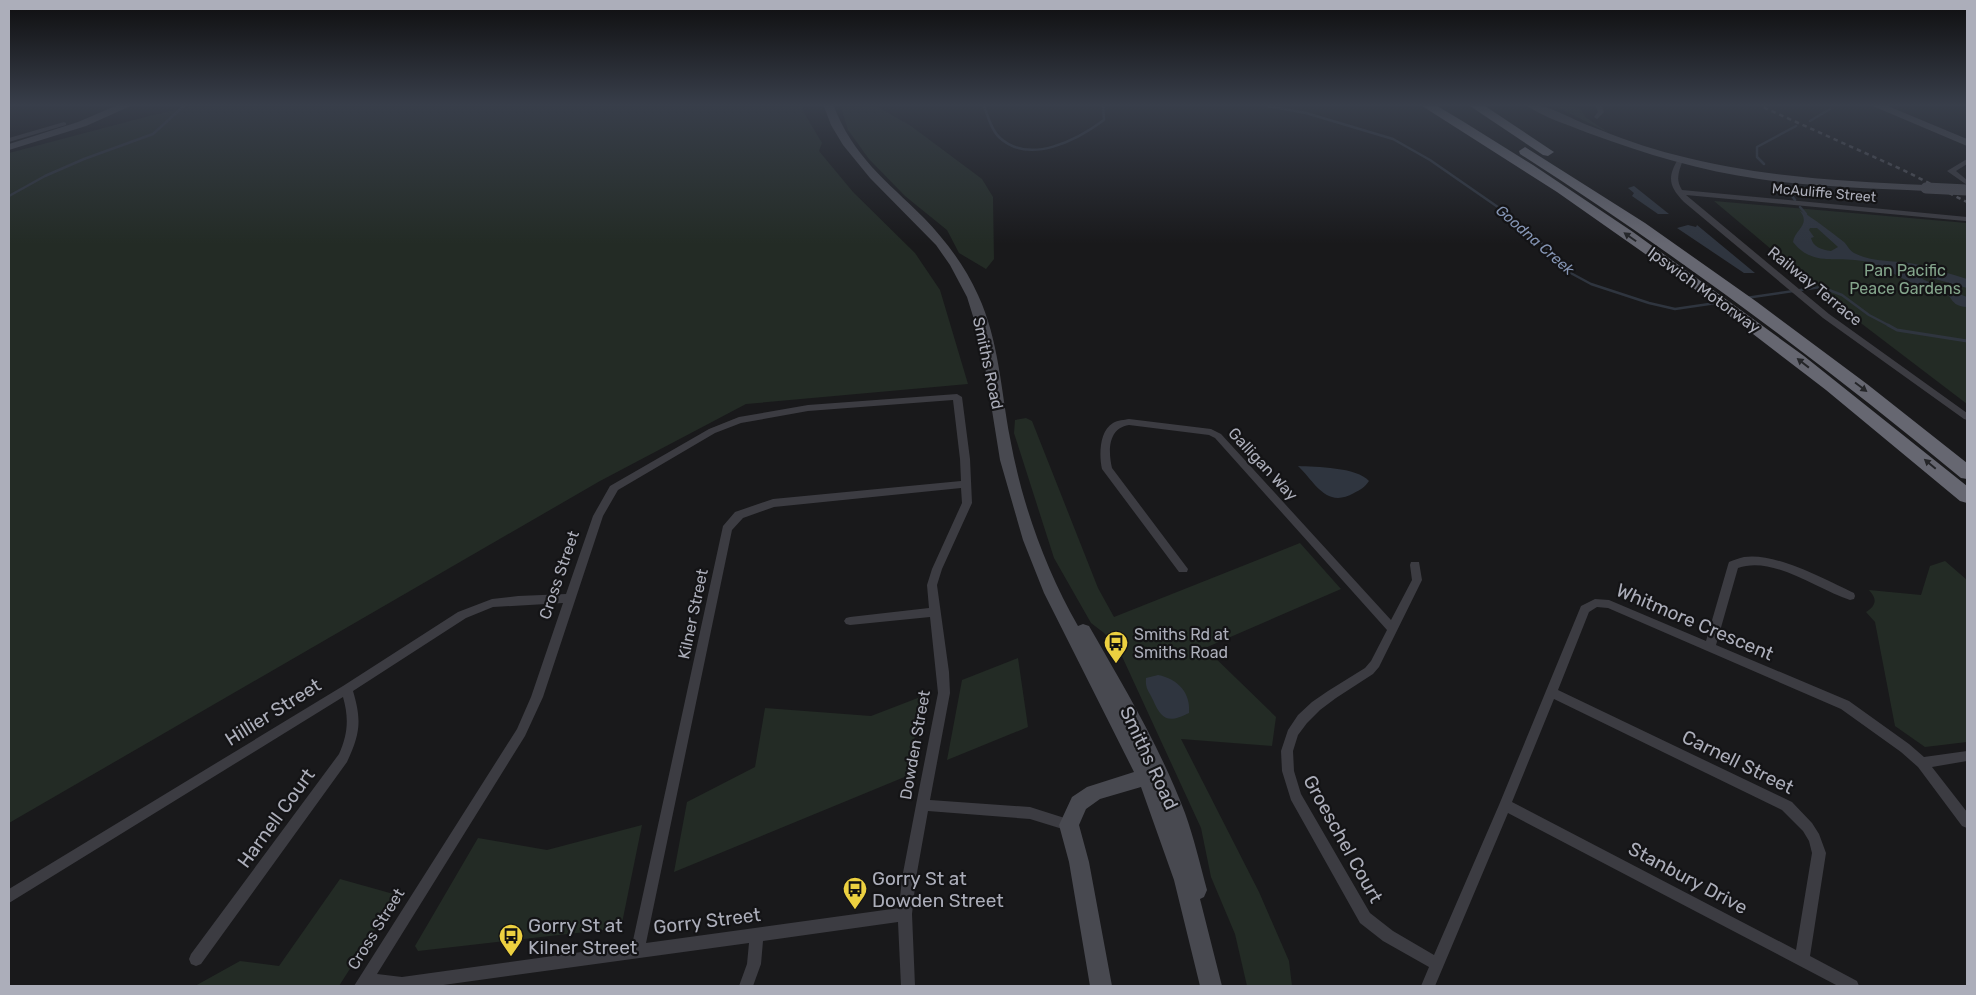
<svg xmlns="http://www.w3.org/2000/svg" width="1976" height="995" font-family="Rubik,sans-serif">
  <rect width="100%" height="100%" fill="#19191b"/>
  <g fill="#232b25">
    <path d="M204,104H803V111L822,143L819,151L853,192L915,253L940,290L968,384L746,404L600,481L9,823V153L153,115Z"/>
    <path d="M840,104H872L885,111L911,126L982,179L993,197L994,259L986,269L959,253L947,230L905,196L869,159L848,130Z"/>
    <path d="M1551,104H1573L1582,111L1585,117L1609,133Z"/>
    <path d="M1714,201L1967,223V404L1841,308Z"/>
    <path d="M1026,418L1032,421L1098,588L1114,617L1300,543L1341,589L1205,648L1276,717L1272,746L1181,739L1259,892L1289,961L1292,986H1247L1235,934L1211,877L1201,828L1120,652L1119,644H1114L1104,633L1091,623L1054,558L1014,433L1015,420Z"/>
    <path d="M1945,561L1967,580V742L1925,747L1895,726L1875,622L1866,612C1877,605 1877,599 1869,590L1921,595L1930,566Z"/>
    <path d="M1018,658L1028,727L947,760L962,680Z"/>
    <path d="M923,696L907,776L674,872L687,802L755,767L765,708L871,716Z"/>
    <path d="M642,825L621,928L418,951L415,946L478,838L547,850Z"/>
    <path d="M340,879L397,895L339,986H195L240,961L279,966Z"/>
  </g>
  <g fill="#2f353f" fill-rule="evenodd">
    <path d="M1634,186L1669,214H1658L1632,196L1634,193L1628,188Z"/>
    <path d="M1800,211C1804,211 1839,238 1844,242C1848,246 1849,250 1854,253C1873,263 1895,260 1915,264C1933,268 1950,274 1967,279V288C1960,286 1923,275 1919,276L1924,280L1967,297V307C1949,306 1954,296 1943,292C1931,286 1917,286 1906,280C1893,274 1882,266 1867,262C1839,255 1813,268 1793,242C1795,229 1811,225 1800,211ZM1810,228H1817L1838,247L1831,251C1822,250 1813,247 1811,238L1814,237L1809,230Z"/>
    <path d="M1688,225L1696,227L1697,225L1755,273H1744L1677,228Z"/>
    <path d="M1298,466C1316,467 1357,467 1369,481C1365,487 1360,490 1354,493C1326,509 1315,482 1298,466Z"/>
    <path d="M1158,675C1178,679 1191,693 1189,713C1169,723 1162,721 1153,700C1149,691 1145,689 1146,678Z"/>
  </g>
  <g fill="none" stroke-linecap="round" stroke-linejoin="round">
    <g stroke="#2f353f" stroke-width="2.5">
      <path d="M987,104L984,106C988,116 991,130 1000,138C1030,165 1077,140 1104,120L1103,104"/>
      <path d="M1256,104L1306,113L1393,139L1430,160L1505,212L1536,237L1567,271L1591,284L1649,303L1675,309L1716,303"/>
      <path d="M1810,121L1830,109"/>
      <path d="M1764,164L1757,157V147L1796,126"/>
      <path d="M1789,192L1795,200"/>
      <path d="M9,196L45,176L84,159L153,134L186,104"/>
      <path d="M1800,207L1806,214"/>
      <path d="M1746,298L1821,287L1842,295L1869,315L1890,326"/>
    </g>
    <path stroke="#2f353f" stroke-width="3" d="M1888,325L1897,330L1967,341"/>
    <g fill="#3c3c42" fill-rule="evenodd">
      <path d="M1595,104H1601L1604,112L1597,119L1594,117L1598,112Z"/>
      <path d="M64,122L66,123V125L9,142V138Z"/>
      <path d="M1680,158L1683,160C1679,171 1675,179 1682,190L1967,217V221H1965L1686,195L1829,314L1967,413V420L1964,419L1823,318L1684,202C1669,186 1667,178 1678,159Z"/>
      <path d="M1967,159V164L1956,171L1967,180V185L1947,171Z"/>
      <path d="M957,394L962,397L970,459L972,503L942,569L937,585L949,672L950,693L930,800L1030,807L1074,821L1075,825L1074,829L1069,831L1030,819L928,811L916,878L912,914L915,986H901L898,922L763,941L761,964L753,986H739L747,964L749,943L436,986H354L517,729L531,697L563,603L493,607L466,618L353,691C362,721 360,734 347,762L201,964L196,966L191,964L189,959L191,954L339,754C348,734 349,718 343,697L9,903V889L343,686L458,612L492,599L518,596L566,594L593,516L610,486L709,429L739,417L808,405ZM953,400L960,459L961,481L773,499L735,512L723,526L632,945L402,977L377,974L525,736L543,697L603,516L618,490L715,433L741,423L808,411ZM961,488L962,503L932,569L927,585L929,608L850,617L846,618L844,621L846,624L850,625L930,617L938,693L916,805L902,878L899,908L646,943L732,530L743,518L774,507Z"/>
      <path d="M1129,419L1211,429L1221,434L1391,620L1412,580L1410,565L1411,562H1419L1422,580L1379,667L1373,674L1336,698L1320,710L1307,723L1298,735L1293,751L1294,771L1301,794L1370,913L1393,931L1434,955L1499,805L1581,606L1595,599L1609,600L1706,641L1728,565L1729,562C1734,560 1739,558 1744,557C1775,552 1826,580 1854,593L1855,596L1854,599L1850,600C1818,590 1773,555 1738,568L1716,645L1849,701L1909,744L1924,757L1967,751V761L1932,767L1967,812V828L1962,826L1918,767L1901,752L1841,709L1608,608L1597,607L1589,612L1558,690L1792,802L1812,823L1819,834L1826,853L1810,956L1857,981L1859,986H1838L1508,813L1435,986H1421L1429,967L1383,941L1360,923L1291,800L1282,771L1281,751L1288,730L1298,715L1312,702L1328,691L1365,668L1371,661L1387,630L1215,438L1209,435L1129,425C1108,428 1108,451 1112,468L1188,569L1187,572H1179L1102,469C1099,456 1099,431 1113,423C1118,420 1124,420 1129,419ZM1554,699L1782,810L1803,831L1809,841L1812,853L1796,950L1512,802Z"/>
    </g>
    <g fill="#484950" fill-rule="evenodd">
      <path d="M120,104H135L86,126L9,150V144L78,122Z"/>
      <path d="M823,104H833C853,157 886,180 924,218C946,241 965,266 978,295C999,340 1001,391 1010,438C1022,504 1045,568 1078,626L1083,624L1089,626C1124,687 1160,747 1185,813C1194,838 1200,864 1207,890L1204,897L1200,899L1222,986H1200L1174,880L1141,787L1100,799L1086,809L1079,825L1089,862L1112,986H1090L1069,862L1059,825L1072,797L1087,787L1134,772L1044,593L1023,540L1000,460L981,342L967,297L950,265L936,245L870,178L843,145L831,125Z"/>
      <path d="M1525,104C1548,104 1569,118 1590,126C1618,137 1647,148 1676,155C1759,177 1842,181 1926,185L1931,188L1926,191C1870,188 1815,187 1759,179C1702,171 1645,154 1591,134C1574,127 1539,116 1525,104Z"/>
      <path d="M1868,104H1883L1967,139V146Z"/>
    </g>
    <g fill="#666771" fill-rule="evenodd">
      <path d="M1419,104H1434L1464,122L1533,165L1633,232L1804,356L1967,486V503L1960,501L1826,390L1688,284L1557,192Z"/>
      <path d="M1467,104H1482L1554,152L1548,156L1543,155Z"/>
      <path d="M1525,147L1645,223L1757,302L1867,384L1967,463V479L1961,478C1820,361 1674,253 1520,154L1519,151Z"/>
    </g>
    <path stroke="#515259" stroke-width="2.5" stroke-dasharray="4.5 4" stroke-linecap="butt" d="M1756,104L1903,170L1967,202"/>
    <path stroke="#484950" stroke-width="11" d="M1926,188L1967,190"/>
  </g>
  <defs><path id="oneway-solid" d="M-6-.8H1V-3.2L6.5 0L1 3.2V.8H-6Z" transform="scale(1.25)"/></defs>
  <g fill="#242528">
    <use href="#oneway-solid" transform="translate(1630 237) rotate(-145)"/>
    <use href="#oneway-solid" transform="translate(1803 363) rotate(-142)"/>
    <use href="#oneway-solid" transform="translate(1861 387) rotate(37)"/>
    <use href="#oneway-solid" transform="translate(1930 464) rotate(-140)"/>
  </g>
  <linearGradient id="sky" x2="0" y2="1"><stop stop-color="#0e0e0f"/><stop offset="0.43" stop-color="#383e4a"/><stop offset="1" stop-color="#383e4a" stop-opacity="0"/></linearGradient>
  <rect width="1976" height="244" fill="url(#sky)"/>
  <defs>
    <symbol id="bus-pin" viewBox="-11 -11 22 30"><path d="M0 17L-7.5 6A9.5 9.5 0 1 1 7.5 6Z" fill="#ecd040" stroke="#141416"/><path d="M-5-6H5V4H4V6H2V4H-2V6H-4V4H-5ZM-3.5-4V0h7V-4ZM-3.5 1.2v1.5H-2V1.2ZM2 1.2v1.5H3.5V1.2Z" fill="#111"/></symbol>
  </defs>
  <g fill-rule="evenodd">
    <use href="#bus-pin" x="1102" y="629" width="28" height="38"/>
    <use href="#bus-pin" x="841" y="875" width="28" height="38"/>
    <use href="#bus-pin" x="497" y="922" width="28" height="38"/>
  </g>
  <g text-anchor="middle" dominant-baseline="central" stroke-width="4.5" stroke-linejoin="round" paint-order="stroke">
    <g font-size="14" fill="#acaeba" stroke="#141416">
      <text transform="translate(1824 193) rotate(5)">McAuliffe Street</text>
    </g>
    <g font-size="15" font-style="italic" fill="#8595b4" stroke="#141416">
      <text transform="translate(1535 240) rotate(41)">Goodna Creek</text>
    </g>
    <g font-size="16" fill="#84a58c" stroke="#141416">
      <text x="1905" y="270">Pan Pacific<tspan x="1905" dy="18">Peace Gardens</tspan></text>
    </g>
    <g font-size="16" fill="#acaeba" stroke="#141416">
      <text transform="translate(1815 286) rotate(39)">Railway Terrace</text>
      <text transform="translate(1704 290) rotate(36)">Ipswich Motorway</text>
      <text transform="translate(988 363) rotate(78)">Smiths Road</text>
      <text transform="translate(1263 464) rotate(47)">Galligan Way</text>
      <text transform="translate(559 575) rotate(-71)">Cross Street</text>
      <text transform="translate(693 614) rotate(-78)">Kilner Street</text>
      <text transform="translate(915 745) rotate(-80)">Dowden Street</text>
      <text transform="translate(376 929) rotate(-58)">Cross Street</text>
    </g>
    <g font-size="16" fill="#acaeba" stroke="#141416" text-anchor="start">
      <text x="1134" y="634">Smiths Rd at<tspan x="1134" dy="18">Smiths Road</tspan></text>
    </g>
    <g font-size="19" fill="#acaeba" stroke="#141416">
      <text transform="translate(1695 622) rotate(23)">Whitmore Crescent</text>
      <text transform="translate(273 712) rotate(-32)">Hillier Street</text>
      <text transform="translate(1149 758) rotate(65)">Smiths Road</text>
      <text transform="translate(1738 762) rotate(26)">Carnell Street</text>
      <text transform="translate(276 818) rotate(-54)">Harnell Court</text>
      <text transform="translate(1343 839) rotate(61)">Groeschel Court</text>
      <text transform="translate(1688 878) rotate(28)">Stanbury Drive</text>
      <text transform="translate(707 921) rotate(-7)">Gorry Street</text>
    </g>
    <g font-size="19" fill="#acaeba" stroke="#141416" text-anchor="start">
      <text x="872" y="878">Gorry St at<tspan x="872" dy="22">Dowden Street</tspan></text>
      <text x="528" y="925">Gorry St at<tspan x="528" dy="22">Kilner Street</tspan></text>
    </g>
  </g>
  <rect width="1976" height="995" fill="none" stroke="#acaeba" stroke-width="20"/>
</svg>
